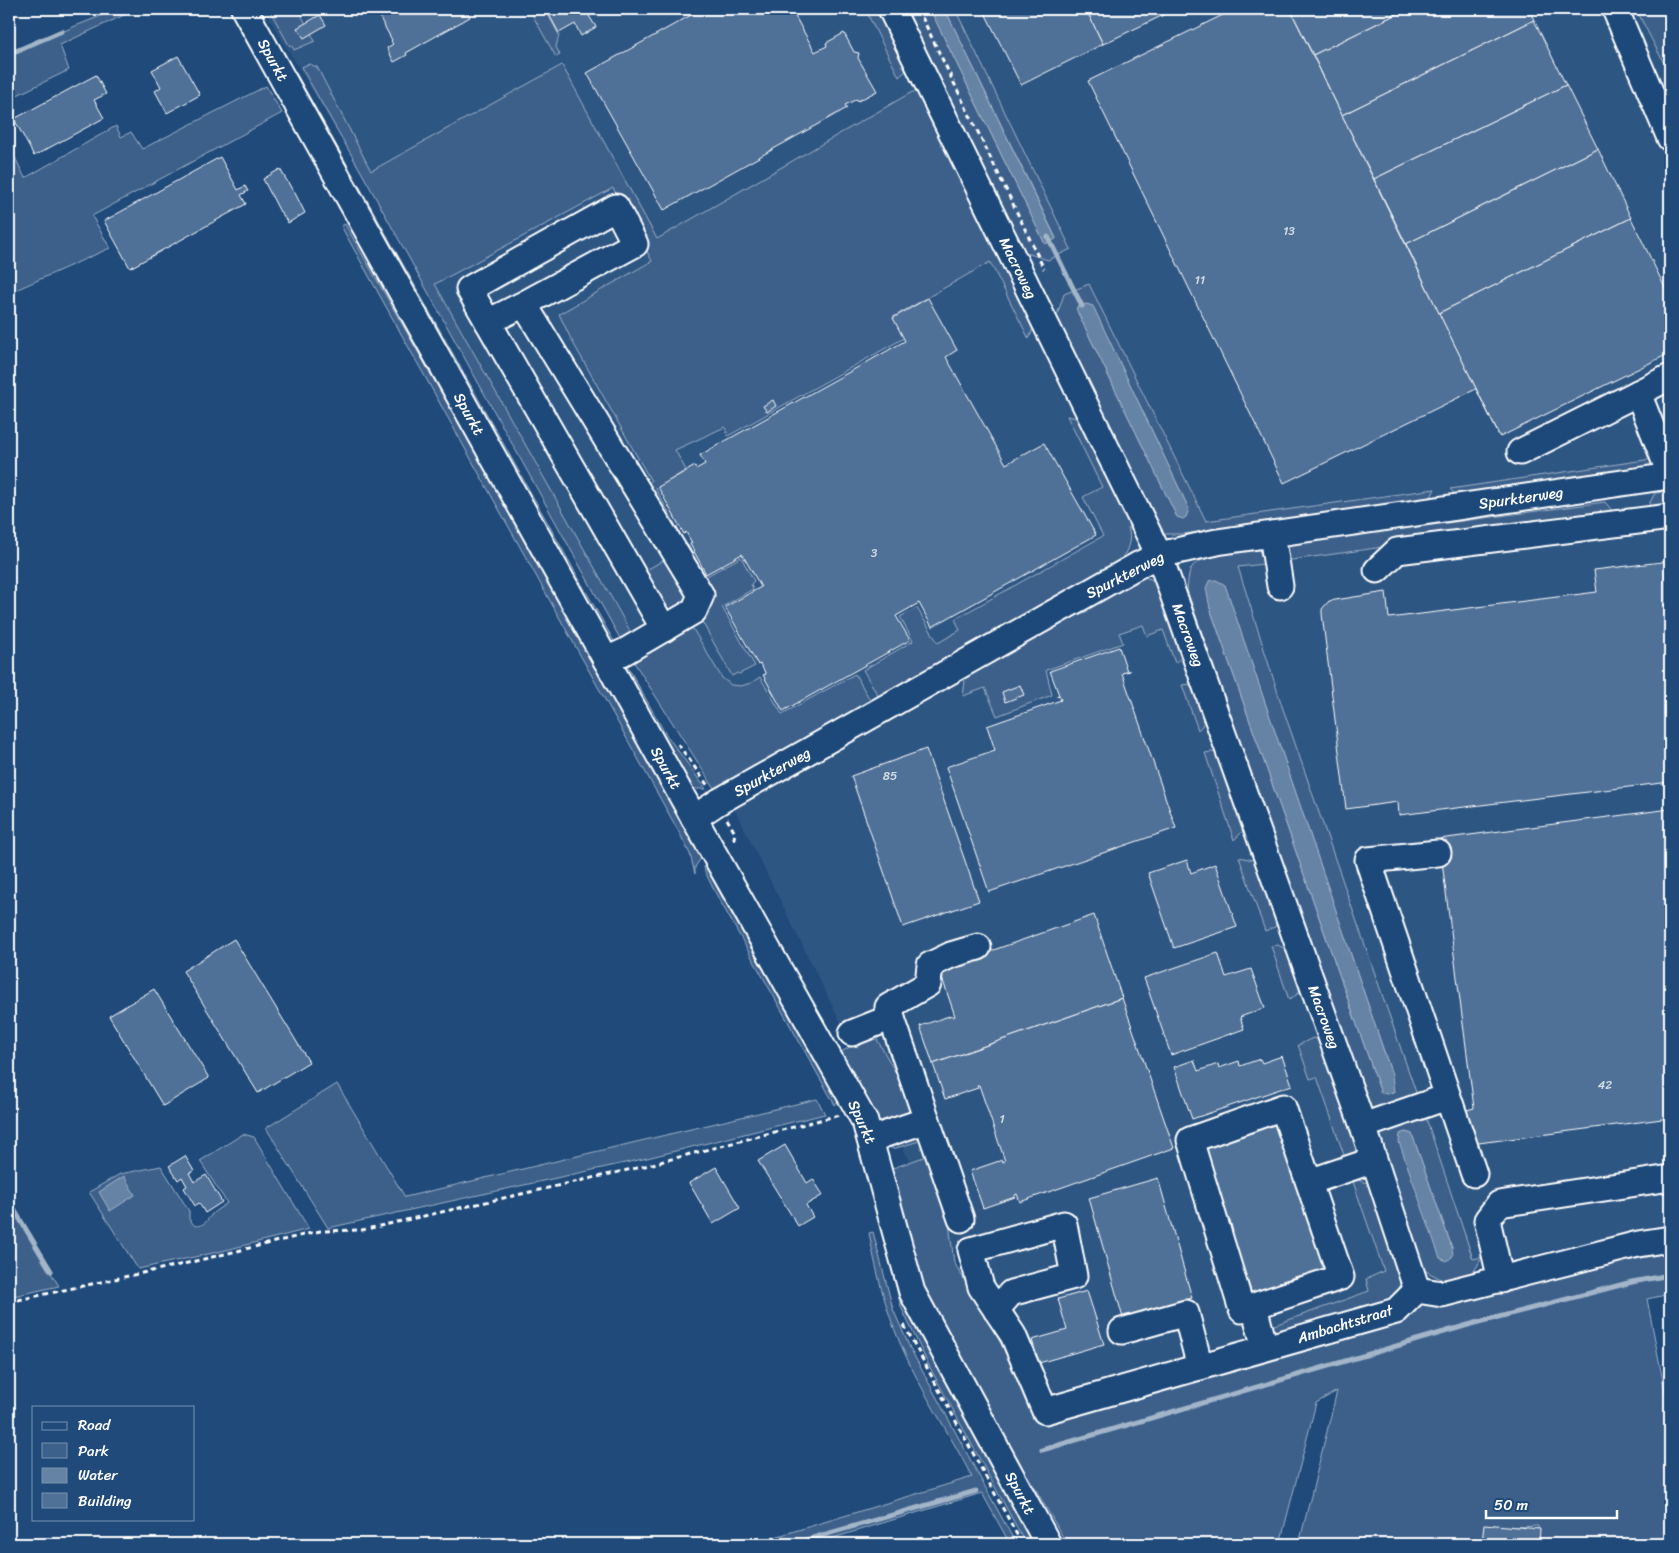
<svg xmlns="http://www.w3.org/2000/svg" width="1679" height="1553" font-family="Sriracha,sans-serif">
  <rect width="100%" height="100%" fill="#1f4a7a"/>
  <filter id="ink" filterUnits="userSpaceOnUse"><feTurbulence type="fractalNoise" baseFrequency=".02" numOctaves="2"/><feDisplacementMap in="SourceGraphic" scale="10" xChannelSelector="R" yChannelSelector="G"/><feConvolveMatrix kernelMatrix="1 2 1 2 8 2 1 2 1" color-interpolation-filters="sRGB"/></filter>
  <g filter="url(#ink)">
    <path fill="#2e5683" d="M264,9H1670V1224L1637,1230L1460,1272L1033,1409L722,784Z"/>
    <g fill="#3c618b" stroke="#9eb0c5" fill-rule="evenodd">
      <path d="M118,9H137L60,45L69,70L9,99V56L73,27Z"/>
      <path d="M269,9H298L315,41L294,50L292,46L289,45Z"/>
      <path d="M529,9H545L559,35L556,47L560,55L556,57Z"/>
      <path d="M865,9H878L908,69L899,77Z"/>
      <path d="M903,9H930L1045,244L1056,238L945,9H955L1071,249L1048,260L1020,251Z"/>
      <path d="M1636,9H1670V75Z"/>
      <path d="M309,64L317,67L371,171L562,65L657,239L912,92H920L1034,326L1029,339L990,262L893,317L904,338L728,436L725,427L675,450L686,470L656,489L681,535L678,537L643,486L651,481L571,339L559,314L652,261L613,188L435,284L633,636L622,642L363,175L301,67Z"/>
      <path d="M296,73L616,645L607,646L290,78Z"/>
      <path d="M266,86L282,113L92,216L110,248L9,293V145L25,178L116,126L121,137L131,132L142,149Z"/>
      <path d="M345,224L592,657L703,855L695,867V874L690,854L680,834L341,226Z"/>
      <path d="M1089,284L1206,521L1435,489L1429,501L1184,534H1163L1055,321L1064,294ZM1086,304L1093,307L1189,509L1177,517L1078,313Z"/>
      <path d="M1067,416L1078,418L1130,525L1128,527C1132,541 1128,550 1120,561L880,699L863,670L913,641L900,617L917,608L938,643L960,630L955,619L1103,536L1083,497L1102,487Z"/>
      <path d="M1658,458L1656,469L1459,498L1450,489Z"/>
      <path d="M1670,491V508L1655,510L1649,504L1655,493Z"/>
      <path d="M1605,502L1615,514L1285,561L1284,553L1289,544Z"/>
      <path d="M688,545L705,577L741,557L754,581L751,584L753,589L722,607L755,666L739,674L737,673L732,676L700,618L682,548Z"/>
      <path d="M1259,550L1264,564L1238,567L1282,706L1418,1098L1372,1112L1366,1103L1187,590C1188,582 1188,574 1192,567C1200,555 1245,551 1259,550ZM1216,580L1225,586L1392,1075L1381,1093L1210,608Z"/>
      <path d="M667,558L687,592L686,604L671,613L665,610L643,572Z"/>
      <path d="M1143,577L1151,579L1157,586H1160L1184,655L1175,663L1163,630L1147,636L1143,625L1119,633L1123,643L1046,670L1052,695L997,716L985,688L963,696L965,681L960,675L1077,608L1080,614L1088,611L1085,605Z"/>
      <path d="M690,624L722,678L731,685L741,686L751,683L760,677L782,714L855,674L872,703L725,785L714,788L630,656Z"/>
      <path d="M624,660L665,733L706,789H693L684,782L621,662Z"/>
      <path d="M1191,684L1196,687C1200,701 1211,720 1198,730L1182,685Z"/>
      <path d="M1211,752L1219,753L1247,827L1234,840L1205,753Z"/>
      <path d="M1239,857L1258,861L1278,919L1275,927L1265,931Z"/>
      <path d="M707,863L839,1100L835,1105L715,892L705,872L704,866Z"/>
      <path d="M1278,945L1289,951L1300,987L1299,993L1289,1000L1271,946Z"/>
      <path d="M874,1034L911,1100L926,1139L893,1149L885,1145L837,1054Z"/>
      <path d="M1313,1038L1318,1039L1356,1147L1355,1153L1346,1161L1317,1077L1310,1079L1298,1045Z"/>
      <path d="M337,1084L405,1197L817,1099L825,1114L643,1159L328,1228L266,1128Z"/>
      <path d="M1424,1112L1473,1259L1482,1257L1475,1270L1466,1276L1453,1280H1443L1424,1270L1378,1138L1380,1130ZM1405,1132L1412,1134L1452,1248Z"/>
      <path d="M243,1134L254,1137L309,1229L222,1251L138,1269L89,1192L120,1174L161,1166L189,1211V1219L195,1226C205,1226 207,1220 212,1214C216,1210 222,1207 227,1203L200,1161Z"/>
      <path d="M929,1155L949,1224L954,1262L1046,1422L1422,1302L1443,1306L1462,1303L1606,1265L1670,1252V1294L1647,1299L1670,1417V1544H1537L1538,1526L1485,1528L1482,1544H1299L1337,1391L1316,1403L1280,1544H1067L1028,1476H1020L915,1275L890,1169Z"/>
      <path d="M1358,1180L1370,1184L1402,1276L1399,1277C1401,1289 1398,1295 1389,1302L1275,1336L1266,1328L1369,1291L1366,1279L1384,1271L1353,1182Z"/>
      <path d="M9,1204L59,1286L9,1297Z"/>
      <path d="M873,1232L893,1309L910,1348L1016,1544H1010L982,1493L813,1544H752L972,1477C949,1432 920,1390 900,1343C885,1308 876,1270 869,1233Z"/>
      <path d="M885,1233L894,1276L903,1302L930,1349L1036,1544H1026L928,1364L901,1307L883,1234Z"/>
    </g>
    <g fill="#6583a4" stroke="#a3b5c8">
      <path d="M930,9H945L1056,239L1045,244Z"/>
      <path d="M1086,304L1093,306L1189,509L1186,517L1183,519L1177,517L1078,313L1076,308Z"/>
      <path d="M1216,580L1225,585L1392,1075L1394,1092L1387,1094L1381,1093L1210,608L1206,588L1209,581Z"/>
      <path d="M1405,1132L1412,1134L1452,1248L1453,1256L1447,1261L1440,1258L1399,1142L1400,1134Z"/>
      <path d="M124,1176L135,1195L110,1211L99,1192Z"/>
    </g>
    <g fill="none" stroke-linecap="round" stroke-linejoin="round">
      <g stroke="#a3b5c8" stroke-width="5">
        <path d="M9,54L62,31"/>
        <path d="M1048,237L1082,306"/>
        <path d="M9,1201L51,1271"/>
        <path d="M1042,1450L1468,1325L1632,1282L1670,1275"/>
        <path d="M792,1544L976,1491"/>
      </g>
    </g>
    <g fill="#507197" stroke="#fff">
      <path d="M375,9H466L470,17L406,53L407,55L394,62L387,48L393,44L391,41L392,40Z"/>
      <path d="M546,9H602L589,16L596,27L581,36L575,24L559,33Z"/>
      <path d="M702,9H791L815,52L827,46L826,43L844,33L854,52L859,53L858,58L877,91L858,101L857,99L845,105L847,108L664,210L587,73Z"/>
      <path d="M983,9H1086L1103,44L1021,85Z"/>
      <path d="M1086,9H1176L1103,44Z"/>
      <path d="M1235,9H1290L1500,437L1476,389L1284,483L1088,81Z"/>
      <path d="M1290,9H1407L1313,55Z"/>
      <path d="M1407,9H1529L1534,20L1342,115L1313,55Z"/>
      <path d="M320,15L326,25L304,38L297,28Z"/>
      <path d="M1534,20L1566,85L1374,179L1342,115Z"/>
      <path d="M178,56L200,95L167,113L155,91L161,87L152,70Z"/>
      <path d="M96,75L106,94L94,100L104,118L34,156L14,119Z"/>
      <path d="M1566,85L1598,149L1406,244L1374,179Z"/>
      <path d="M1598,149L1631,218L1439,313L1406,244Z"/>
      <path d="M220,157L238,190L245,186L248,191L241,195L246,204L130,268L104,221Z"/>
      <path d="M280,169L293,191H294L305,213L288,223L281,212H280L263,179Z"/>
      <path d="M1631,218L1670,298V353L1500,437L1439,313Z"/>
      <path d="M928,298L957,350L946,357L1006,464L1044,443L1096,535L932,627L919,603L896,616L910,640L783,711L763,675L766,674L760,664L758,665L725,607L761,587L742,554L706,574L690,544L692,543L686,532L684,534L658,487L695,466L696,469L705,464L700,455L905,341L893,318Z"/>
      <path d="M773,400L776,406L767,412L763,406Z"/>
      <path d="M1670,561V782L1399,815L1398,802L1346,809L1322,614V609L1329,601L1386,592L1389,618L1597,592L1594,570Z"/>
      <path d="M1119,647L1127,671H1130L1122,673L1176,828L989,892L946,767L995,750L987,726L1061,700L1059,695L1056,696L1059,695L1050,671Z"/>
      <path d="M1020,685L1024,695L1005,702L1002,692Z"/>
      <path d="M926,749L979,901L903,927L851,776Z"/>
      <path d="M1670,809V1118L1471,1144L1467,1110L1474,1108L1439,839Z"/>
      <path d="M1187,860L1191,873L1215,864L1237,927L1174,948L1148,873Z"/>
      <path d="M1094,915L1122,998L933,1064L920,1026L952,1015L953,1017L955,1016L939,969Z"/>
      <path d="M234,939L309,1062L258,1093L183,971Z"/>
      <path d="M1218,953L1226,977L1251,969L1265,1008L1240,1017L1244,1029L1171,1055L1144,978Z"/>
      <path d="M154,989L209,1078L163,1106L109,1016Z"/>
      <path d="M1122,998L1174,1148L1020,1202L1017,1194L1015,1195V1197L983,1208L970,1171L1002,1160L1003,1162L1005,1161L979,1085L977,1086L978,1088L945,1099L933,1064Z"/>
      <path d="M1282,1056L1292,1085L1192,1119L1174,1067L1194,1060L1198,1071L1218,1064L1219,1068L1239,1061L1240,1066L1260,1059L1262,1063Z"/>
      <path d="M1277,1120L1329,1270L1302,1279L1301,1275L1279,1282L1280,1287L1253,1297L1231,1233L1233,1232L1230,1220L1228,1221L1202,1146Z"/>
      <path d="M785,1145L807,1183L813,1179L823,1195L806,1205L813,1217L798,1226L758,1161Z"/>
      <path d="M185,1156L194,1171L189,1173L194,1182L206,1175L222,1202L205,1213L199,1203L195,1206L184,1188L187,1186L182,1177L178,1180L169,1166Z"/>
      <path d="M716,1167L740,1208L713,1224L689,1183Z"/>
      <path d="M1158,1178L1192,1298L1123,1318L1089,1198Z"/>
      <path d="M1087,1291L1104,1344L1039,1363L1032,1340L1067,1330L1058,1299Z"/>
      <path d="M1484,1524L1540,1529L1539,1544H1482Z"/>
    </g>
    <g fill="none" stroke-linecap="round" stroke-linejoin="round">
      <defs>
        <g id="minor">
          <path d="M244,9L694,818L865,1122L912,1292L1048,1544"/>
          <path d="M891,9L1159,555L1363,1126L1417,1290"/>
          <path d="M1615,9L1670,138"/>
          <path d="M524,304L488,322L469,289L616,207L635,244L524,304L701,595L694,611L624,652L606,660"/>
          <path d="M488,322L664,629"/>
          <path d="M1638,393L1670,474"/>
          <path d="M1520,452L1670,377"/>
          <path d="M1272,534L1280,586"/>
          <path d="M1377,570L1397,551L1670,517"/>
          <path d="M694,818L718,802L1140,564L1159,555L1217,542L1670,476"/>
          <path d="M1438,853L1368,860L1474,1174"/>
          <path d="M852,1033L892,1017"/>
          <path d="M1283,1107L1341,1277L1242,1310L1190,1140Z"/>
          <path d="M1363,1126L1447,1097"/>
          <path d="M871,1139L927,1120"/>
          <path d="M1309,1182L1374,1160"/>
          <path d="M961,1219L888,1007L928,984L930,965L951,955L978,947"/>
          <path d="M1501,1280L1487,1220L1499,1204L1670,1178"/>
          <path d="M1254,1307L1265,1348"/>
          <path d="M996,1310L1011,1293L1074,1276L1064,1224L971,1250L981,1287L1013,1335L1045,1411L1396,1311L1417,1290L1442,1294L1638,1244L1670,1239"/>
          <path d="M1122,1331L1186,1313L1200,1367"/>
        </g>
      </defs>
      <use href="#minor" stroke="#fff" stroke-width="29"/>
      <g stroke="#fff" stroke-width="3" stroke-dasharray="5 4" stroke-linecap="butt">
        <path d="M918,9C960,96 1003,182 1044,269"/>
        <path d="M678,744L708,786"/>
        <path d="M727,819L735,833L733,843"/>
        <path d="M9,1302L179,1265L320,1231L362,1230L641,1167L839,1115"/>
        <path d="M904,1325L1022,1544"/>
      </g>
      <use href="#minor" stroke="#1f4a7a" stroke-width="25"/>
    </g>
  </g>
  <g text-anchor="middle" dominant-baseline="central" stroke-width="4" stroke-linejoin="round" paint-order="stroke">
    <g font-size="12" fill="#d3dce5">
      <text x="1289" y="231">13</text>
      <text x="1200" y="280">11</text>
      <text x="874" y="553">3</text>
      <text x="890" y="776">85</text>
      <text x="1605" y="1085">42</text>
      <text x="1002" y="1119">1</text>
    </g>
    <g font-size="15" fill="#fff" stroke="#1f4a7a">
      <text transform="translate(273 60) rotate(61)">Spurkt</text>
      <text transform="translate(1018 268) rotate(64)">Macroweg</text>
      <text transform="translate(469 414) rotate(61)">Spurkt</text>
      <text transform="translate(1521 498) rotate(-8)">Spurkterweg</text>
      <text transform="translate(1125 575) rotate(-27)">Spurkterweg</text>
      <text transform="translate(1188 635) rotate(70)">Macroweg</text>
      <text transform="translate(666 768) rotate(61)">Spurkt</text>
      <text transform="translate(772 772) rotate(-29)">Spurkterweg</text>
      <text transform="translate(1324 1017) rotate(70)">Macroweg</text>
      <text transform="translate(862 1122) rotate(66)">Spurkt</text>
      <text transform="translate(1345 1324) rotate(-17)">Ambachtstraat</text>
      <text transform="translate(1020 1493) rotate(62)">Spurkt</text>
    </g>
  </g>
  <rect width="1679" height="1553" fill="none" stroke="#1f4a7a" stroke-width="30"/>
  <rect x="15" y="15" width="1649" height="1523" fill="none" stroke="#fff" stroke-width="2" filter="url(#ink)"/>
  <rect x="32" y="1406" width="162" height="115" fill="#1f4a7a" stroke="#7992af"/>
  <rect x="42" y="1422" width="25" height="8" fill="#1f4a7a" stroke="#7992af"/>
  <text x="78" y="1430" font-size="15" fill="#ffffff">Road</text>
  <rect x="42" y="1443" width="25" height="15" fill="#3c618b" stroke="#7992af"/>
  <text x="78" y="1456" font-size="15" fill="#ffffff">Park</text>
  <rect x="42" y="1468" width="25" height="15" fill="#6583a4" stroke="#7992af"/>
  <text x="78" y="1480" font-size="15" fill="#ffffff">Water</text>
  <rect x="42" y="1493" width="25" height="15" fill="#507197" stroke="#7992af"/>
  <text x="78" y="1506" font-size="15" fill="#ffffff">Building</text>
  <path d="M1486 1510v8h131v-8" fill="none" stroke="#ffffff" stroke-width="2.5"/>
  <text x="1494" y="1510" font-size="15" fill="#ffffff" stroke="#1f4a7a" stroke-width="4" paint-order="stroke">50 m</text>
</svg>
